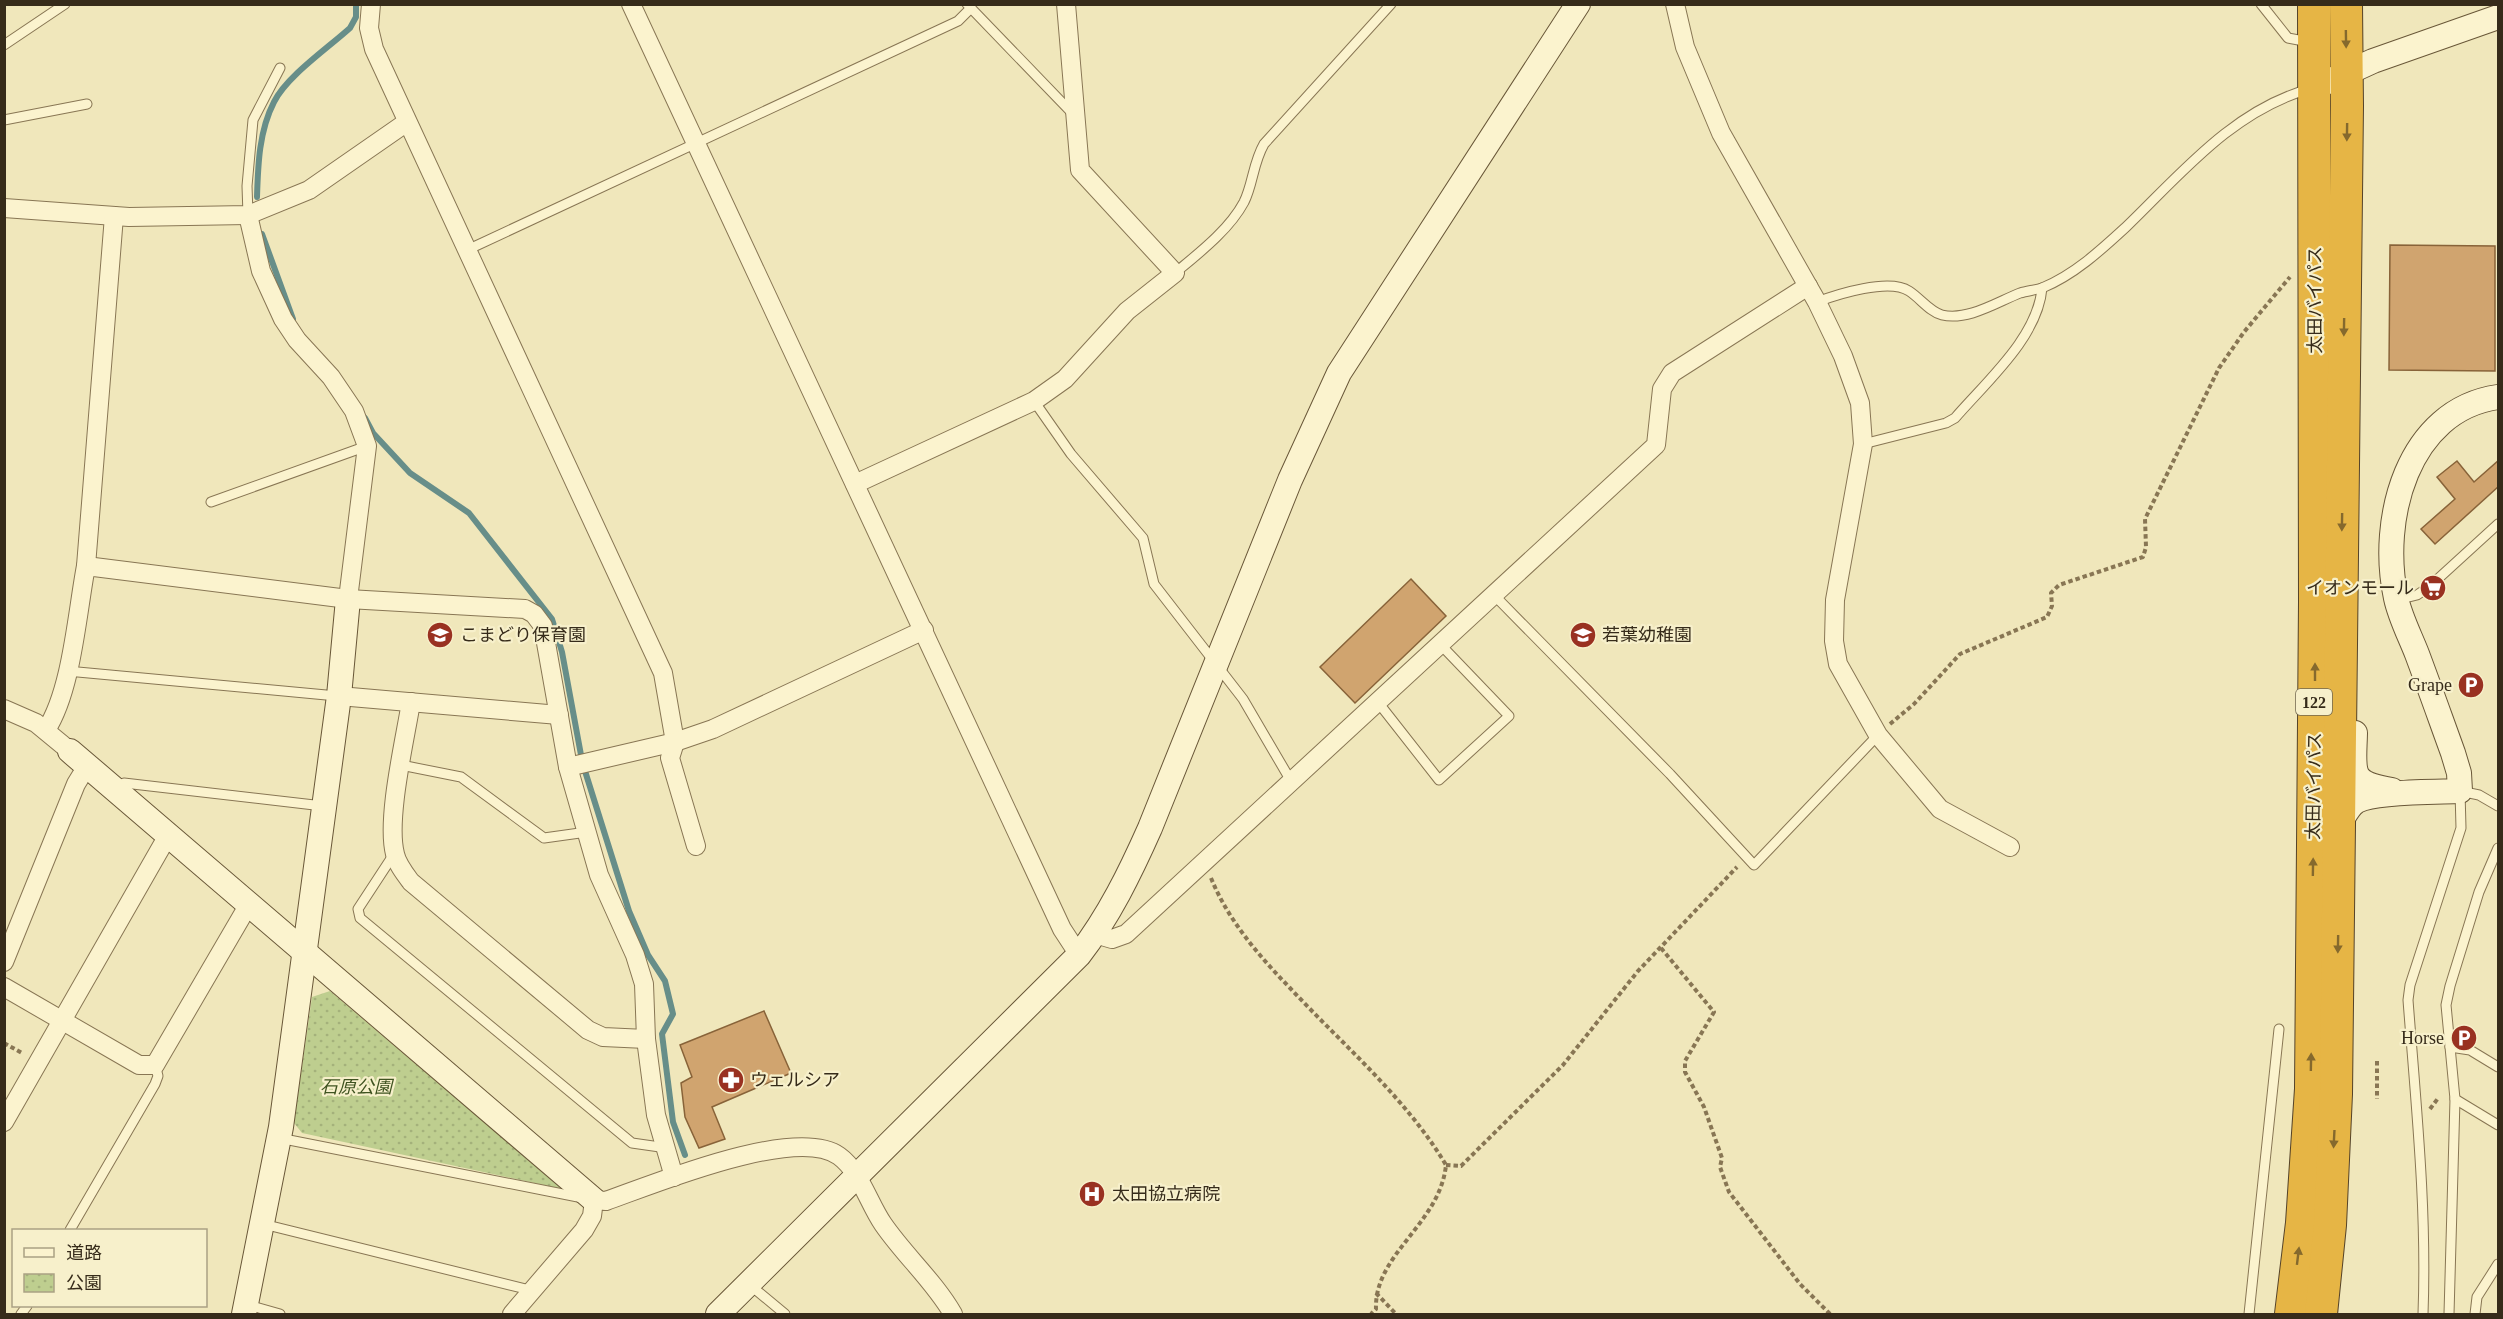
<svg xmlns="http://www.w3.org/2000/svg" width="2503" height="1319" font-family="'Times New Roman','Noto Sans JP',serif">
  <defs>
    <pattern id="park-dots" width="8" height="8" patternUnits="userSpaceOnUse" patternTransform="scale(1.5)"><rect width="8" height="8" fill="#bece8f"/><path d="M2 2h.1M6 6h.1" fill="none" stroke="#a4b17b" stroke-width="1.8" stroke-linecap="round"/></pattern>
  </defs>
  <rect width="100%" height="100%" fill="#f0e7bb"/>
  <path fill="url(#park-dots)" d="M330,991L562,1189L302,1133L294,1123L312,997Z"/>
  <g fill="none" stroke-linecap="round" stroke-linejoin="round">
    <g stroke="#678e89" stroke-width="6">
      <path d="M257,197C258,165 259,131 274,102C287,76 328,48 350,28L356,17V4"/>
      <path d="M262,234L293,319"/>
      <path d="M365,418L373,433L410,473L469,513L552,619L562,652L581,755"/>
      <path d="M585,771L629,911L648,955L665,981L673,1014L662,1034L673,1122L685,1155"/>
    </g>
  </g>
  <g fill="#d0a46f" stroke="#886339" stroke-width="1.5">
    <path d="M2390,245L2495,246V371L2389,370Z"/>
    <path d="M2499,460V486L2435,544L2421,529L2455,499L2437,477L2457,461L2474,482Z"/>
    <path d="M1411,579L1446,616L1355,703L1320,667Z"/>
    <path d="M764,1011L791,1073L712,1107L725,1139L699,1148L685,1117L681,1083L692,1077L680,1045Z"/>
  </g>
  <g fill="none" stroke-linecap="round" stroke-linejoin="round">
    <defs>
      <g id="lane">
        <path d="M967,4L1074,115"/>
        <path d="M2261,4L2288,38L2309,42"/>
        <path d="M4,45L65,4"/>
        <path d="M4,120L87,104"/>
        <path d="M248,215L247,186L253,120L280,68"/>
        <path d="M467,250L958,21L971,8"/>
        <path d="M1175,273C1199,253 1229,230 1244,202C1253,184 1253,163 1264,144L1391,4"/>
        <path d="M1817,302C1838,294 1889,278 1909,291C1920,298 1930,312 1942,315C1968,321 1997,302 2020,293C2027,291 2035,290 2042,288C2074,275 2101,250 2126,227C2181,174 2232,111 2309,89"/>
        <path d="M1034,401L1071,454L1143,538L1154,584L1243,699L1291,781"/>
        <path d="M1863,444L1946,423L1955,418C1987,381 2038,337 2042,288"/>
        <path d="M211,502L367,446"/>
        <path d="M1493,594L1670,774L1754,865L1878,735"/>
        <path d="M2397,600L2417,595L2429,587L2498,524"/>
        <path d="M67,671L337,696"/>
        <path d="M1377,701L1439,780L1509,716L1439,643"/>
        <path d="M401,765L461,777L544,838L587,832"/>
        <path d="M117,787L124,783L323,806"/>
        <path d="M394,854L358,909L360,918L632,1143L667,1148"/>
        <path d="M2450,1047L2470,1050L2498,1067"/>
        <path d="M2455,1099L2498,1125"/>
        <path d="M279,1138L583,1198"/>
        <path d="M263,1224L530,1290"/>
        <path d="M70,1230L155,1084L158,1076L155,1065"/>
        <path d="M750,1285L785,1314"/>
        <path d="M248,1305L280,1314"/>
        <path d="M21,1314L27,1306"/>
        <path d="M2249,1314L2279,1029"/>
        <path d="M2423,1314C2427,1209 2416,1105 2408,1000L2410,985L2461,828L2460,791L2479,795L2498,806"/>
        <path d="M2449,1314L2455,1099L2446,1005L2450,986L2479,892L2498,848"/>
        <path d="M2475,1314L2477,1297L2498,1264"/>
      </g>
      <g id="street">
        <path d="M371,4L369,28L374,49L663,673L675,742L670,758L696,846"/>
        <path d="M631,4L1062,929L1079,955"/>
        <path d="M1675,4L1685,47L1721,133L1817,302L1843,356L1860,403L1863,444L1835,600L1834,641L1838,664L1878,735L1940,809L2010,847"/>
        <path d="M4,208L129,217L248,215L309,190L407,122"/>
        <path d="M248,215L261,271L283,319L297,340L331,377L354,411L367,446L348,599"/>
        <path d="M855,484L1034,401L1065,379L1127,311L1175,273L1080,170L1066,4"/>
        <path d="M86,566L114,216"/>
        <path d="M339,696L559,715"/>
        <path d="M411,702C405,740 386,819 395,854C397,864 405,874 411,882L588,1030L603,1037L646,1039"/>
        <path d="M4,709L36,723L70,751"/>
        <path d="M46,730C72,690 77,613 86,566L348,599L525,609L534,614L543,626L568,767L599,875L635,955L644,984L646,1039L656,1115L674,1177"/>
        <path d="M568,767L675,742L713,729L924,630"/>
        <path d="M1095,934L1112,939L1126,934L1656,445L1662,389L1672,373L1808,286"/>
        <path d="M4,962L76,784L87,766"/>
        <path d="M4,987L139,1065H155L249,904"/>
        <path d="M4,1122L167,837"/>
        <path d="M512,1314L584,1230L592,1216L594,1200L606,1201C654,1184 796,1125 839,1156C860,1171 869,1204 883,1224C905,1256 934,1281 953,1314"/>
      </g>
      <g id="secondary">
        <path d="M2314,88L2373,61L2498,17"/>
        <path d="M2355,733C2354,773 2348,783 2392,790"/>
        <path d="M70,751L594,1200"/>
        <path d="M2340,823C2345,815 2349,805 2357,801C2375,791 2438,792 2460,791L2459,773L2453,753C2441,720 2429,686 2417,654C2410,636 2400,617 2396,598C2379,520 2407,410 2498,397"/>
        <path d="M244,1314L281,1127L339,696L348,599"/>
        <path d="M718,1314L1079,955C1109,916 1130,873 1150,828L1290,480L1339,373L1578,4"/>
      </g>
      <g id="highway">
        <path d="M2291,1314L2302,1223L2311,1089L2315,602L2314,4"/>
        <path d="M2321,1314L2330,1225L2336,1094L2347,106L2346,4"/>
      </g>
    </defs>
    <use href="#lane" stroke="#887654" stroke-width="11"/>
    <use href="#street" stroke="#887654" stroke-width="20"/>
    <use href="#secondary" stroke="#695738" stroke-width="26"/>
    <use href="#highway" stroke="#554329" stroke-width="34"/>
    <g stroke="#887654" stroke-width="4" stroke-dasharray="4.5 3" stroke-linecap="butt">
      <path d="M1890,724L1914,704L1960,654L2047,617L2052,606L2051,593L2059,585L2143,557L2146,547L2145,519L2219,368L2244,332L2290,277"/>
      <path d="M1211,878C1228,920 1259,956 1290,988C1344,1046 1406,1098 1446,1165C1440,1224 1374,1254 1376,1309L1371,1314"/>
      <path d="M1661,948L1714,1012L1685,1061V1072L1704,1107L1722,1158L1720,1167L1729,1192L1800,1284L1830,1314"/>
      <path d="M4,1043L22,1053"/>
      <path d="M2377,1061V1099"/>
      <path d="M2430,1109L2439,1097"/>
      <path d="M1446,1165L1461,1166L1563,1065L1638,971L1737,867"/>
      <path d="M1376,1293L1396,1314"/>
    </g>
    <use href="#lane" stroke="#fbf3ce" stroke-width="9"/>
    <use href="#street" stroke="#fbf3ce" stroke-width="18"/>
    <use href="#secondary" stroke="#fbf3ce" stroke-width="24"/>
    <use href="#highway" stroke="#e6b545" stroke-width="32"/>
  </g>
  <defs><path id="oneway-solid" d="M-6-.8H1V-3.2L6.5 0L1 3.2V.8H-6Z" transform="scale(1.5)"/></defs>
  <g fill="#85692d">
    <use href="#oneway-solid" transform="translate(2346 39) rotate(89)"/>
    <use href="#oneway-solid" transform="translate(2347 132) rotate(91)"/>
    <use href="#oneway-solid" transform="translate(2344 327) rotate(91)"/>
    <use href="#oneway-solid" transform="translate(2342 522) rotate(91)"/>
    <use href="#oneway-solid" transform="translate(2315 672) rotate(-90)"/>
    <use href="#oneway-solid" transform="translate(2313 867) rotate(-89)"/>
    <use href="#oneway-solid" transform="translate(2338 944) rotate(91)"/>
    <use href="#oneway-solid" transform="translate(2311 1062) rotate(-89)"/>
    <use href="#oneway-solid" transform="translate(2334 1139) rotate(93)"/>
    <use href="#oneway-solid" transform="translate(2298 1256) rotate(-83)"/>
  </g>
  <defs>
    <symbol id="supermarket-disc" viewBox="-11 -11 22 22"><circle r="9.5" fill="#993121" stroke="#f7f0cb"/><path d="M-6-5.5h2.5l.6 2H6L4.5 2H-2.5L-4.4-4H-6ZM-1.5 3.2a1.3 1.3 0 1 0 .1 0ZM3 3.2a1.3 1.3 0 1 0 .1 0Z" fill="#fff"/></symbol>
    <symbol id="school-disc" viewBox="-11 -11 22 22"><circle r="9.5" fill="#993121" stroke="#f7f0cb"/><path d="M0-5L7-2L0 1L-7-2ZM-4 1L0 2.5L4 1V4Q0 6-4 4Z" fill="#fff"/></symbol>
    <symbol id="parking-disc" viewBox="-11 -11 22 22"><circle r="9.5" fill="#993121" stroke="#f7f0cb"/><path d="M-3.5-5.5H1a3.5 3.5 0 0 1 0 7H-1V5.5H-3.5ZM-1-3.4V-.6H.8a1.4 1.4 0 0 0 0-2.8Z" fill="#fff"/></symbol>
    <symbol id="pharmacy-disc" viewBox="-11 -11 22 22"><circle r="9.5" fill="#993121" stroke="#f7f0cb"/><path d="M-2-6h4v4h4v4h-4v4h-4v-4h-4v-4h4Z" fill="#fff"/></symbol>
    <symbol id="hospital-disc" viewBox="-11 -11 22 22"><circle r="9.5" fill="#993121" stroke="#f7f0cb"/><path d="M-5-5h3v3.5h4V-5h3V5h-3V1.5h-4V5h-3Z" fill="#fff"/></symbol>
  </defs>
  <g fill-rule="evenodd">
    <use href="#supermarket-disc" x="2418" y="573" width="30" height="30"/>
    <use href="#school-disc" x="425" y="620" width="30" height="30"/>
    <use href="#school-disc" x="1568" y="620" width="30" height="30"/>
    <use href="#parking-disc" x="2456" y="670" width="30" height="30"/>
    <use href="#parking-disc" x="2449" y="1023" width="30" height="30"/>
    <use href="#pharmacy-disc" x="716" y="1065" width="30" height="30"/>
    <use href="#hospital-disc" x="1077" y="1179" width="30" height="30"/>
  </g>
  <g text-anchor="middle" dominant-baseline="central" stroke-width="4.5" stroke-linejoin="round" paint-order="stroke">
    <rect fill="#f7f0cb" stroke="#70664f" stroke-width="1.5" x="2296" y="689" width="36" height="26" rx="4.5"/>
    <g font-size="16" font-weight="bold" fill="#362b1a">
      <text x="2314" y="702">122</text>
    </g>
    <g font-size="18" fill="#362b1a" stroke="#f7f0cb">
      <text transform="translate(2315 300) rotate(-90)">太田バイパス</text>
      <text transform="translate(2314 786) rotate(-89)">太田バイパス</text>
    </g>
    <g font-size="18" fill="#362b1a" stroke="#f7f0cb" text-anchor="start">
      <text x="2414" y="588" text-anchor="end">イオンモール</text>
      <text x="460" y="635">こまどり保育園</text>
      <text x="1602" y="635">若葉幼稚園</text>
      <text x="2452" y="685" text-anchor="end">Grape</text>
      <text x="2444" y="1038" text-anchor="end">Horse</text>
      <text x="750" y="1080">ウェルシア</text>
      <text x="1112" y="1194">太田協立病院</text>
    </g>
    <g font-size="18" font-style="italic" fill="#3f5320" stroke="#f7f0cb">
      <text x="356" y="1087">石原公園</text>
    </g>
  </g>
  <rect width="2503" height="1319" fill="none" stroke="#362b1a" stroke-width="12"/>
  <rect x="12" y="1229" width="195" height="78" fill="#f7f0cb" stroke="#aaa184" stroke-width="1.5"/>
  <rect x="24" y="1248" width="30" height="9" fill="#fbf3ce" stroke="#aaa184" stroke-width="1.5"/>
  <text x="66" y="1259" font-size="18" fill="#362b1a">道路</text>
  <rect x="24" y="1274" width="30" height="18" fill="url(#park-dots)" stroke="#aaa184" stroke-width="1.5"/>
  <text x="66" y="1289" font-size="18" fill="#362b1a">公園</text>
</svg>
